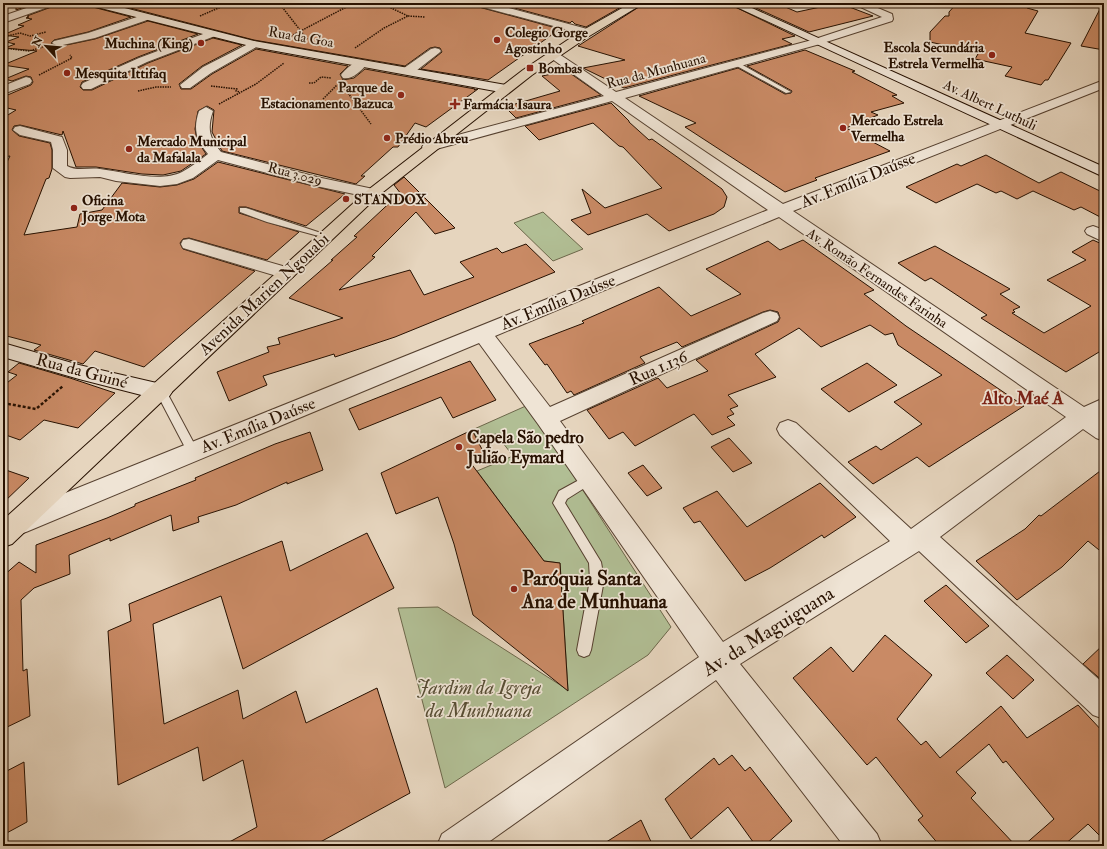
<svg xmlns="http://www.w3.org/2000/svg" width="1107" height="849" font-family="'IM FELL Double Pica',serif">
  <rect width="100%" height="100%" fill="#e6d5be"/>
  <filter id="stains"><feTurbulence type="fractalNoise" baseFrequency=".005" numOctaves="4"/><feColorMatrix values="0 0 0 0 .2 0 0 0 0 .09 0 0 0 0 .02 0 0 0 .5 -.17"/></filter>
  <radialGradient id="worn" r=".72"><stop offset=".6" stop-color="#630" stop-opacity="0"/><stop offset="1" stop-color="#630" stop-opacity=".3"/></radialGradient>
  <g fill="#b1be94" stroke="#6c674a">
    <path d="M543,212L583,249L553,261L514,223Z"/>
    <path d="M528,405L671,627L648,655L445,788L398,608L438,607L568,690L560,563L544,561L477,471L513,456L496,434L478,439L472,430Z"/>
  </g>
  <g fill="#c98a65" stroke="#261000">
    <path d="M16,3H36L16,10Z"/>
    <path d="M56,3H87L89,6L131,17L88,32L54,40L51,43L57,47L95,39L148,21L198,34L138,57L82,82L80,87L83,90H92L148,63L213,38L242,45L202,66L179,84L181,89H191L212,74L256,49L348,66L340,74L343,80L354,78L365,69L475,89L474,90L478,89L426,127L415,123L398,147H393L361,176H365L356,184L222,151L212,132L214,110L207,106L198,111L195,129L197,140L206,154L181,171L163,175L142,174L96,167H76L63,131L62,135L20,125L14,126L12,130L19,136L50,143L52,150V169L49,178L46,179L24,235L77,227L80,214L102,210L122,183L160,187L177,185L194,179L218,162L345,194L306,226L246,207H239V213L299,232L267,260L189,238L183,239L180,243L183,249L255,271L144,367L95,351L83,364L34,350L41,345L3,335V240L6,223H4L6,219H3V170L10,156L3,157V118L16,110L3,107V97L31,85L33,82L31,77L26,76L12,81L5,79L29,69L3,65L37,51L5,48L15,44L6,42L19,37L3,35L24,26L18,25L32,19L26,18L29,17L27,16L54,6Z"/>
    <path d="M111,3H473L475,6L560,29L488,80L421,69L442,52L440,48L435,47L430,48L405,66L254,40Z"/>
    <path d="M496,3H616L621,7L586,27L575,24L572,21L570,23Z"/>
    <path d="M645,3H727L795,36L782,39L792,44L624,88L583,68L625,60L578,46Z"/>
    <path d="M745,3H776L797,12L839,3L873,16L809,32Z"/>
    <path d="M957,3H1029L1027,8L1038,11L1025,33L1071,43L1048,80H1045L1041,85L1005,76L1012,67L975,59L978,54L975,52L930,42V32L945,16H949V12Z"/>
    <path d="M1101,7L1104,8V50L1081,46Z"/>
    <path d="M805,50L855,71L852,72L897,95L892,96L904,103L871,112L878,115L846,128L890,151L815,178L817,180L785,192L685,127L696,123L639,96L738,68L785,94L791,93L792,91L747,66Z"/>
    <path d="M567,71L601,95L516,118L505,107L560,91L542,76Z"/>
    <path d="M611,103L629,121V122L649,140L652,139L722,189L727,197L724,207L714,214L669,231L647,214L588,235L571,220L591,213L582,189L605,208L662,188L623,147L619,146L593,123L539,140L525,126Z"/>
    <path d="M986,155L1039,183L1061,172L1104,193V219L1081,207L1074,210L1033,191L1017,199L1001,191L996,193L977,184L936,203L906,187L957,164L961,166Z"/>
    <path d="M404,177L455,228L435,234L416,212L372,256L375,257L339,290L410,270L424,295L474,277L460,262L497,248L502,253L526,244L555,272L395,337L335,357L334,354L263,376L267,385L229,401L217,372L269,352L267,347L280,344L278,338L343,318L289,298L333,260H331L357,237L354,236L397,196L401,194L394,185Z"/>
    <path d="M803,240L874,290L864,294L906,326L1024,406L929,467L917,457L873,484L848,462L876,446L881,450L922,424L894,402L942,375L898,345L893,333L885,335L870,325L821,347L799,328L755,354L776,377L728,395L738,406L730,409L734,414L727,417L735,425L712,435L694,414L635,446L623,432L609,439L587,410L658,378L667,388L708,371L696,360L778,322L780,318L778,312L770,310L763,312L682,347L677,342L640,357L645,363L574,395L571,391L567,393L547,364L545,365L529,344L584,323L582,321L659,287L691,316L741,294L706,269L768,241L780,250Z"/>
    <path d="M1093,240L1104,245V349L1066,372L981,318L987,315L931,278L925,281L898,263L935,246L1010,289L1000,294L1020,307L1013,310L1015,312L1012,313L1044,333L1091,306L1047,280L1086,260L1072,252Z"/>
    <path d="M470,361L496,400L453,418L441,397L359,430L349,409Z"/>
    <path d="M19,363L70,378L115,393L78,428L44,420L20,440L3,434V386L17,375L8,372Z"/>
    <path d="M867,363L897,385L849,412L821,389Z"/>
    <path d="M472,430L485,455L470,462L544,561L560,563L568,691L473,615L454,544L438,497L396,514L381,473Z"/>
    <path d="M310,432L323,470L287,484V482L236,505L198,517L199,522L173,531L171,515L110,541V538L69,555L70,574L34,588L21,600L23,671L27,669L30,716L3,729V576L19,562L36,573V545L107,518L135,506V504L196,480L195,478L275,444Z"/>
    <path d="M729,438L752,463L733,472L711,447Z"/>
    <path d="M643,465L662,488L647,496L628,473Z"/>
    <path d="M1104,468V554L1088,541L1062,567L1017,600L976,561L1025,529L1039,515L1041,516Z"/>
    <path d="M3,469L29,478L3,503Z"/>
    <path d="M820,483L856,517L824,538L822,535L770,568L745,581L700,521L694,523L683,508L717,491L747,527Z"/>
    <path d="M367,533L394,588L243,669L221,596L153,624L164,724L238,690L243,719L296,691L306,723L377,688L410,793L313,846H222L257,827L243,760L203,781L198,747L118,785L108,631L131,621L129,604L282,541L290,571Z"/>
    <path d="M946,585L989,626L966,643L924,601Z"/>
    <path d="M885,635L932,675L897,719L921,745L926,741L940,758L1001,706L1027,738L1078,705L1104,733V840L1088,824L1063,846H1023L1054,819L1006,761L1003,763L989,744L956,772L976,793L971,798L1016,846H940L918,820L923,816L876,757L867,765L793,678L831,647L853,672Z"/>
    <path d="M1104,644V682L1083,664Z"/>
    <path d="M1007,655L1034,680L1013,699L986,673Z"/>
    <path d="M732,755L745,771L750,767L792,821L764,846H756L728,807L691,839L665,799L714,758L719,765Z"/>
    <path d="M24,762L27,822L3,835V773Z"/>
    <path d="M641,820L653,846H600Z"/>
  </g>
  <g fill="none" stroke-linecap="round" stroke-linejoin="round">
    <defs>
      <g id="lane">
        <path d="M735,63H739L791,92L786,93L735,65Z"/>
        <path d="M240,208H246L330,236L326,238L267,222L240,212Z"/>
        <path d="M161,388L165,389L197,449L199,452L197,455H189L156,392Z"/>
        <path d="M590,474L594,476L596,479L594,482L567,499L565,503L601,562L604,580L591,650L589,655L584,657L579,655L577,650L590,580L589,563L553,503L559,491Z"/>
      </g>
      <g id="street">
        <path d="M41,3H55L54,5L3,23V16Z"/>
        <path d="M474,3H490L591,30L592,32L587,35L475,5Z"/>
        <path d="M617,3H634L639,6L634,9L618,5Z"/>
        <path d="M852,3H866L892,14L893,19L892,21L820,44L625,98L783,204L1104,80V88L793,211L1084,407L1104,398V416L1100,418L1104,421V441L1096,438L1083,429L940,537L1104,684V719L1093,715L919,551L740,664L877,834L882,846H844L716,680L483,846H437L442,834L699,657L538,424L479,343L26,532L17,535L8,532L5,524L8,516L768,210L612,101L429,151L424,150L422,147L424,144L604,96L548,56L546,54L548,52H556L616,92L812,40L882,17ZM779,217L1066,417L911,529L796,423L788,420L780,423L777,429L780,435L890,541L723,642L560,421L777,321L779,317L777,313L770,311L763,313L550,407L495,336Z"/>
        <path d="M146,14L151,17L150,19L95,38L58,46L52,43L54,41L88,33Z"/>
        <path d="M211,31L215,32L216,34L215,36L147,62L91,89H83L81,86L83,83L139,58Z"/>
        <path d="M254,41L260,44L258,46L211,73L190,88H182L180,85L203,67Z"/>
        <path d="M435,48L439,49L441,51L439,53L412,74H404L402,71L404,68L431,49Z"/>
        <path d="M361,60L365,62L367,64C361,71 352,80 343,78L341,75C345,69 354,62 361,60Z"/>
        <path d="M26,77L30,78L32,81L30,84L3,94V86Z"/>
        <path d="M206,107L213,111C207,128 209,138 221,152L317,177L378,190L381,193L378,196L373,198L316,186L218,160L193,178L177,184L160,186L116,181L100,177L70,178L65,177L53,168V150L51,142L20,135L13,130L15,127L20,126L62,137L67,150V166C78,172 89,167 100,169C124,172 160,183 182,172C191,167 200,160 208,154C196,140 193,129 199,111Z"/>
        <path d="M1093,226L1104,230V242L1087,234L1085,231L1087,228Z"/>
        <path d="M189,239L293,269L296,273L293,277L287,279L183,248L181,244L183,240Z"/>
      </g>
      <g id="secondary">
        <path d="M88,3H105L254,41L506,85L512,89L506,93L254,47L89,5Z"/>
        <path d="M728,3H741L1104,167V177Z"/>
        <path d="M1096,3H1104V7Z"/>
        <path d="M3,343L79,365L161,384L168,386L172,392L168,398L161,400L79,379L3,357Z"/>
      </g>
      <path id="primary" d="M631,3H644L586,38L532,75L378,196L12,544L3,547V520L368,190L523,70L578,33Z"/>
    </defs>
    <use href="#lane" stroke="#564130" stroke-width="2"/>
    <use href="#street" stroke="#564130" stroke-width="2"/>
    <use href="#secondary" stroke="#261000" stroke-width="2"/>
    <use href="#primary" stroke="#261000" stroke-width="2"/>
    <g stroke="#261000" stroke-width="1.5" stroke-dasharray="1.5 1" stroke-linecap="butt">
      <path d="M279,3L307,39"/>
      <path d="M386,3H391"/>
      <path d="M200,16L230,3"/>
      <path d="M408,16L425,17"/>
      <path d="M291,36L354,3"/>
      <path d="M3,37L20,33L30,36L46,32"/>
      <path d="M3,48L29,51L43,47"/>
      <path d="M355,48L384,28L408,16L389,7L388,3"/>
      <path d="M39,75L72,58L70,55"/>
      <path d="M309,83H314L321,77L331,78"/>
      <path d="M211,86L237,89L236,91L240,92"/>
      <path d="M345,89L371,124"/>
      <path d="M138,91L156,87H171"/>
      <path d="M323,99L337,85"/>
      <path d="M219,104L256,84L284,63"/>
    </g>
    <path stroke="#261000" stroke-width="2.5" stroke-dasharray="3 2" stroke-linecap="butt" d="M3,403L36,409L63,386"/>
    <use href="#lane" fill="#efe4d5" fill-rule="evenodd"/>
    <use href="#street" fill="#efe4d5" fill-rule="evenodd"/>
    <use href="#secondary" fill="#efe4d5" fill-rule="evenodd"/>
    <use href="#primary" fill="#e6d5be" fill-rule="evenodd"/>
  </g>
  <g fill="#8f2418" stroke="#efe4d5" stroke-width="1.5">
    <circle cx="497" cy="40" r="4"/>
    <circle cx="201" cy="43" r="4"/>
    <circle cx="992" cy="55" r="4"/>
    <rect x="526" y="64" width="8" height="8" rx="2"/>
    <circle cx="67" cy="73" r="4"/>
    <circle cx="401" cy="95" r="4"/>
    <path d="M453 98h4v4h4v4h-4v4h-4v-4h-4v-4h4z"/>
    <circle cx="843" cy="128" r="4"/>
    <circle cx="387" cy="138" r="4"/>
    <circle cx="129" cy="149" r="4"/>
    <circle cx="346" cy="199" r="4"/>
    <circle cx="74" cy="208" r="4"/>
    <circle cx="459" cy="447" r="4"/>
    <circle cx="514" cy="589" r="4"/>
  </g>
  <g text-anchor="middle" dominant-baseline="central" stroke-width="3.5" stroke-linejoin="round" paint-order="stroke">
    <g font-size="14" font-weight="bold" fill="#261000" stroke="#efe4d5" text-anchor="start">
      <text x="505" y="32">Colegio Gorge<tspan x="505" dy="16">Agostinho</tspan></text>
      <text x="193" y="43" text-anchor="end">Muchina (King)</text>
      <text x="984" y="47" text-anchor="end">Escola Secundária<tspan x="984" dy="16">Estrela Vermelha</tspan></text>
      <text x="538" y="68">Bombas</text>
      <text x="75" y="73">Mesquita Ittifaq</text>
      <text x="393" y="87" text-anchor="end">Parque de<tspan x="393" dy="16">Estacionamento Bazuca</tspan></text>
      <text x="463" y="104">Farmácia Isaura</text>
      <text x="851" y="120">Mercado Estrela<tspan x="851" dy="16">Vermelha</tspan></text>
      <text x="395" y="138">Prédio Abreu</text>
      <text x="137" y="141">Mercado Municipal<tspan x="137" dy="16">da Mafalala</tspan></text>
      <text x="354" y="199">STANDOX</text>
      <text x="82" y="200">Oficina<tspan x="82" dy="16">Jorge Mota</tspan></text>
    </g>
    <g font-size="14" fill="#261000" stroke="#efe4d5">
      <text transform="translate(301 37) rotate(10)">Rua da Goa</text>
      <text transform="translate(656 71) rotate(-15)">Rua da Munhuana</text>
      <text transform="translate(990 105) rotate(25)">Av. Albert Luthuli</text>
      <text transform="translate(295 174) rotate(15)">Rua 3.029</text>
      <text transform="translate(877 278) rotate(34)">Av. Romão Fernandes Farinha</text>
    </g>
    <g font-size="17" fill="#261000" stroke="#efe4d5">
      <text transform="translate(858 180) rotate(-22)">Av. Emília Daússe</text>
      <text transform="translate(264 294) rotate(-43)">Avenida Marien Ngouabi</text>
      <text transform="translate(558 302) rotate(-22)">Av. Emília Daússe</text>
      <text transform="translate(658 368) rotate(-24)">Rua 1.136</text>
      <text transform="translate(82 371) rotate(15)">Rua da Guiné</text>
      <text transform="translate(258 425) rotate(-22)">Av. Emília Daússe</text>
    </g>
    <g font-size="17" font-weight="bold" fill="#261000" stroke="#efe4d5" text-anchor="start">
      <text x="467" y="437">Capela São pedro<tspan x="467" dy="20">Julião Eymard</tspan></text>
    </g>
    <g font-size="18" font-weight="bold" fill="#7a1f14" stroke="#efe4d5">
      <text x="1023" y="398">Alto Maé A</text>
    </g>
    <g font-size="20" font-weight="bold" fill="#261000" stroke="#efe4d5" text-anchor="start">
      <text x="522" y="578">Paróquia Santa<tspan x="522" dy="23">Ana de Munhuana</tspan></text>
    </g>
    <g font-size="20" fill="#261000" stroke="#efe4d5">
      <text transform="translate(768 631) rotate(-32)">Av. da Maguiguana</text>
    </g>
    <g font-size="20" font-style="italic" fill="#574d34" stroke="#efe4d5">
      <text x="479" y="687">Jardim da Igreja<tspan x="479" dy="23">da Munhuana</tspan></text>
    </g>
  </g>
  <rect width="1107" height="849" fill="none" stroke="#e6d5be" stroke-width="16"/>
  <rect x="4" y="4" width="1099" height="841" fill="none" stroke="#261000" stroke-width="2"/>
  <rect x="8" y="8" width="1091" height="833" fill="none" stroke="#261000"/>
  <g transform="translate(46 46) rotate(297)" stroke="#efe4d5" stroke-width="3" paint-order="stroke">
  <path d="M0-3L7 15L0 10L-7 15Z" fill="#261000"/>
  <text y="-6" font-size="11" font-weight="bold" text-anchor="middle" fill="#261000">N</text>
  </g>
  <rect width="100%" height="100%" filter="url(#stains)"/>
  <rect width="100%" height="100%" fill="url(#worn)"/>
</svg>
